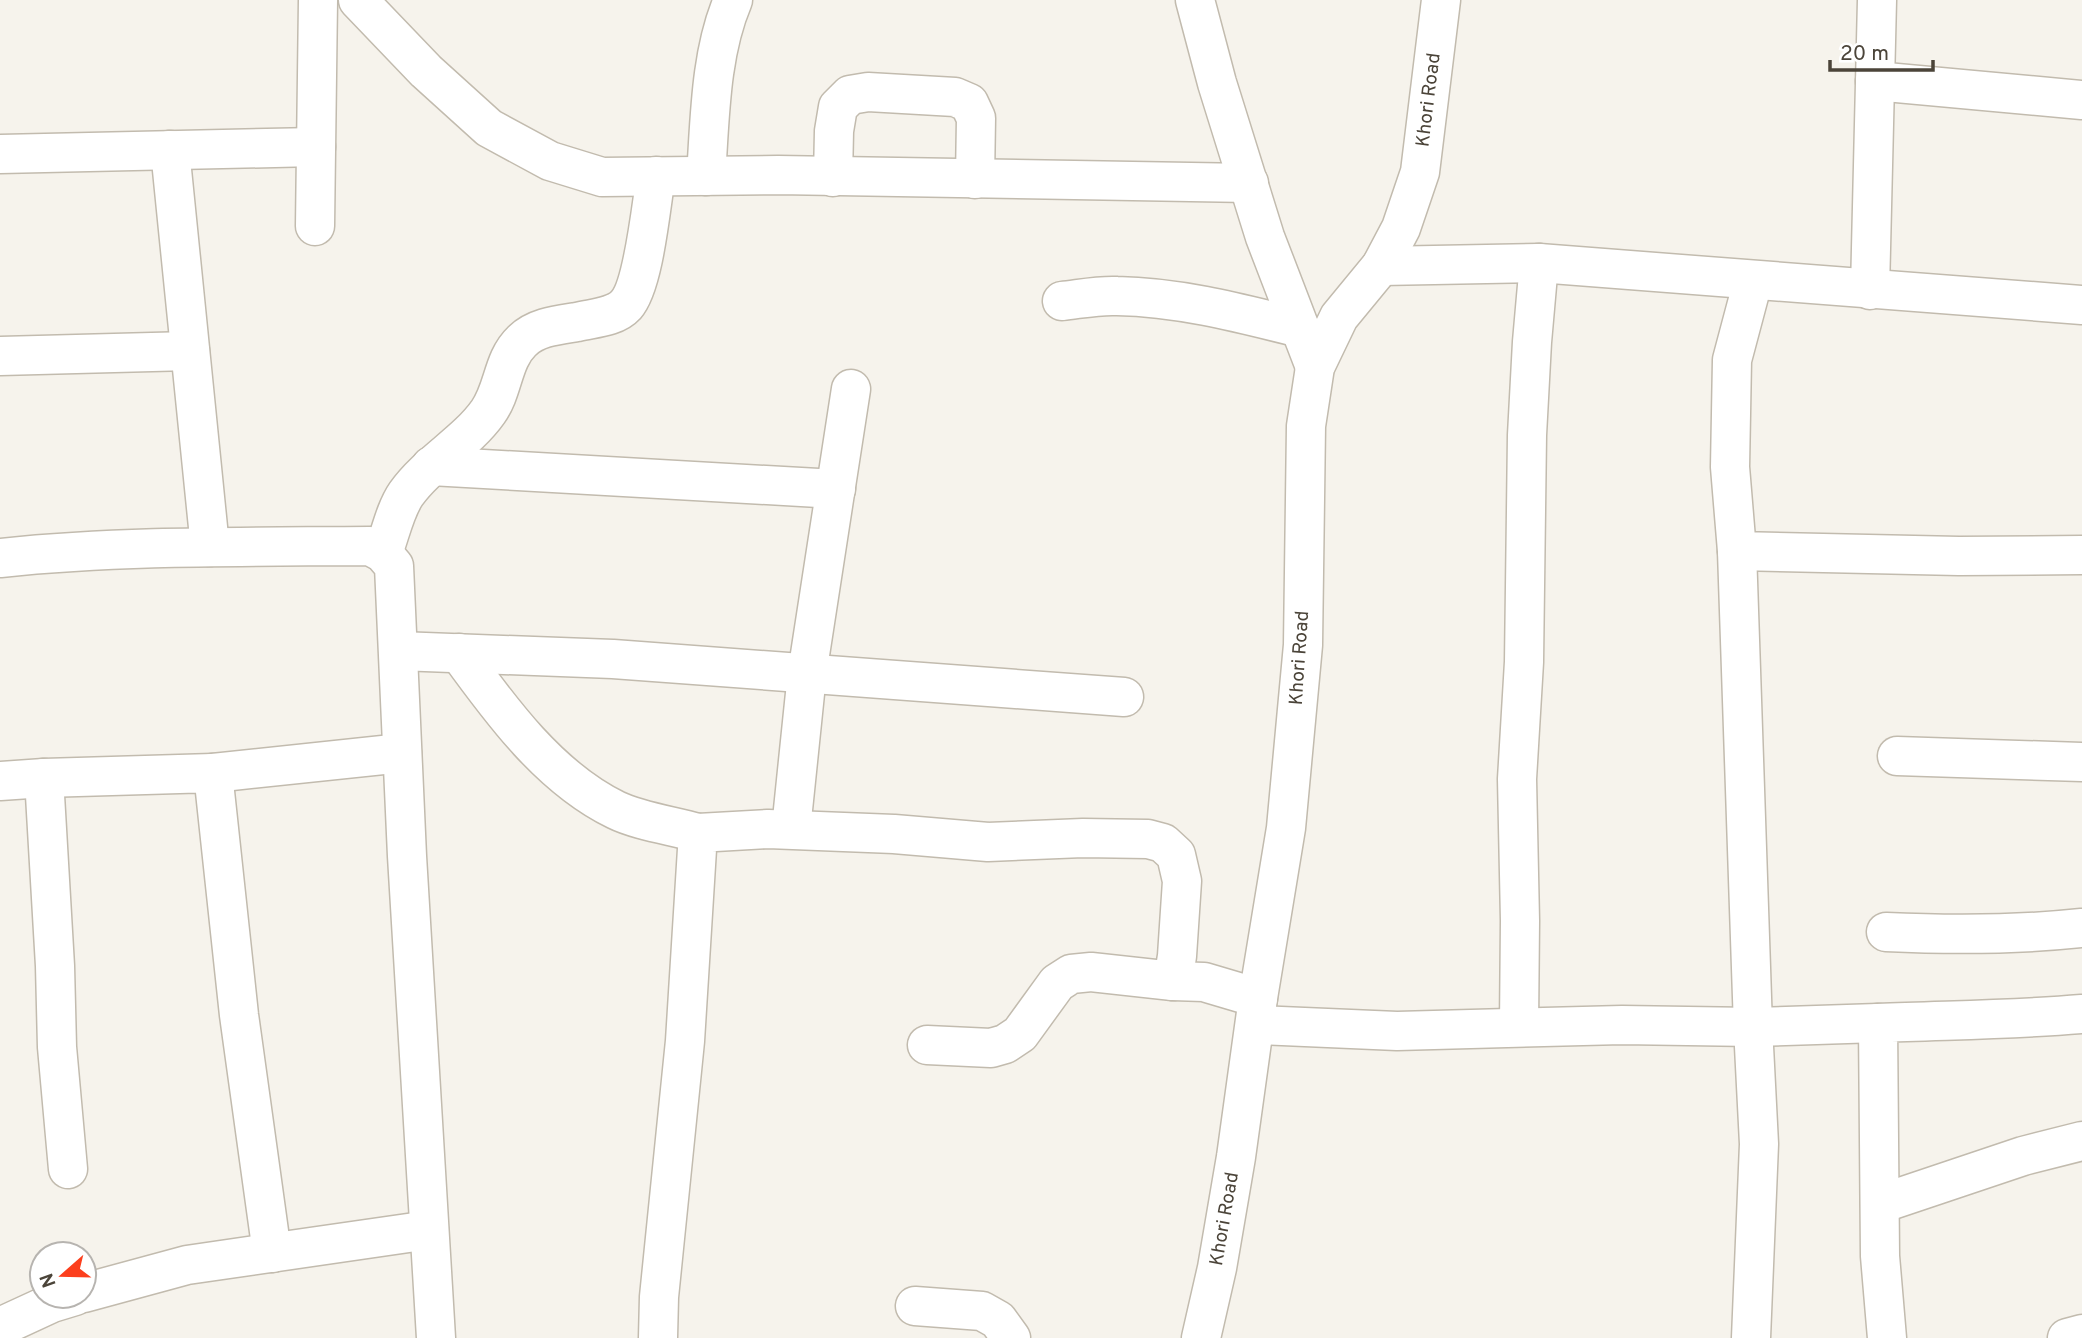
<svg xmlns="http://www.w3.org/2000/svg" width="2082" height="1338" font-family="Overpass,sans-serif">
  <rect width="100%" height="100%" fill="#f6f3ec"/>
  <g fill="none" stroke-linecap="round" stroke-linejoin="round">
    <defs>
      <g id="minor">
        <path d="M358,0L426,71L489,128L550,161L602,177L778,175L1249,183"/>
        <path d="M1195,0L1217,83L1265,237L1315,367"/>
        <path d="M1875,81L2082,100"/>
        <path d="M170,150L210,547"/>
        <path d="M0,154L316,147"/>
        <path d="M706,176C710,118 710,54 733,0"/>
        <path d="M833,177L834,131L838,107L850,95L868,92L955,97L969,103L976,118L975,179"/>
        <path d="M315,226L318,0"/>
        <path d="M1381,266L1539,263L2082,305"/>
        <path d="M1753,281L1732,360L1730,467L1737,551L1959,556L2082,555"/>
        <path d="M1870,290L1877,0"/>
        <path d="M1062,301C1080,299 1099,295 1117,296C1179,297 1240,313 1300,328"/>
        <path d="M0,356L190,351"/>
        <path d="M431,466L836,489"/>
        <path d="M1737,551L1753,1027L1878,1023"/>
        <path d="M383,553C390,535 395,510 406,494C429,462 466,443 488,412C504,390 502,360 522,341C536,327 558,325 577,322C593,318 614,318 626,305C644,285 651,205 656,176"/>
        <path d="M0,558C123,545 246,547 370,546L383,553L394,566L407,856L436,1338"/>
        <path d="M399,651L613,659L1124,697"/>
        <path d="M459,653C501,711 550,778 616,810C638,821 674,826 698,833"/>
        <path d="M1897,756L2082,762"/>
        <path d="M213,773L402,753"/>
        <path d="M44,778L55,966L57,1047L68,1169"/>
        <path d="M0,781L44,778L213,773L239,1015L272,1253"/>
        <path d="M791,829L807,674L851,389"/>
        <path d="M1886,932C1952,935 2017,935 2082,928"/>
        <path d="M1256,1025L1397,1031L1622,1025L1753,1027L1759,1144L1751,1338"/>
        <path d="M1519,1026L1520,921L1517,779L1524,662L1527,435L1532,342L1539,263"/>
        <path d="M927,1045L991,1048L1005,1044L1020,1034L1057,983L1071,974L1091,972L1173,981L1204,982L1258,998"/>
        <path d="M1880,1204L2023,1156L2082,1141"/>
        <path d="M84,1293L187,1265L429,1230"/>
        <path d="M915,1306L982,1311L998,1320L1011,1338"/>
        <path d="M0,1327L52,1303L75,1296"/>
        <path d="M658,1338L659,1297L685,1041L698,833L768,829L894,834L988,842L1083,838L1148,839L1163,843L1176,855L1182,881L1177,956L1173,981"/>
        <path d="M1201,1338L1217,1268L1236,1157L1258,998L1286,828L1303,645L1306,426L1315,367L1339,317L1381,266L1401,228L1420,172L1441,0"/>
        <path d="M1887,1338L1880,1256L1878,1023C1946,1020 2014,1020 2082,1014"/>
        <path d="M2067,1338L2082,1334"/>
      </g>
    </defs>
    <use href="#minor" stroke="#c2bbae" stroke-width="41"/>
    <use href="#minor" stroke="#fff" stroke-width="38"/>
  </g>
  <g text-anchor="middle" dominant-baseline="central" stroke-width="7" stroke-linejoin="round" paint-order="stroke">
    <g font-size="19" fill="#4b4439" stroke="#fff">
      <text transform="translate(1429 100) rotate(-83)">Khori Road</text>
      <text transform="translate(1300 658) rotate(-86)">Khori Road</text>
      <text transform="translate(1225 1219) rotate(-80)">Khori Road</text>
    </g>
  </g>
  <g transform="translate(63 1275) rotate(250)"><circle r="33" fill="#ffffff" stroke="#b7b4b0" stroke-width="2"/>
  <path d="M0-5L12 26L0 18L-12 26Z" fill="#fc3f1d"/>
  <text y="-10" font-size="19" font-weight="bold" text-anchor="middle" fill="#4b4439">N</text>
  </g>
  <path d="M1830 60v10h103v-10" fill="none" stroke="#4b4439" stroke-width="3.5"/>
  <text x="1840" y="60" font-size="21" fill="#4b4439" stroke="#ffffff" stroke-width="5" paint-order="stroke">20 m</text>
</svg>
